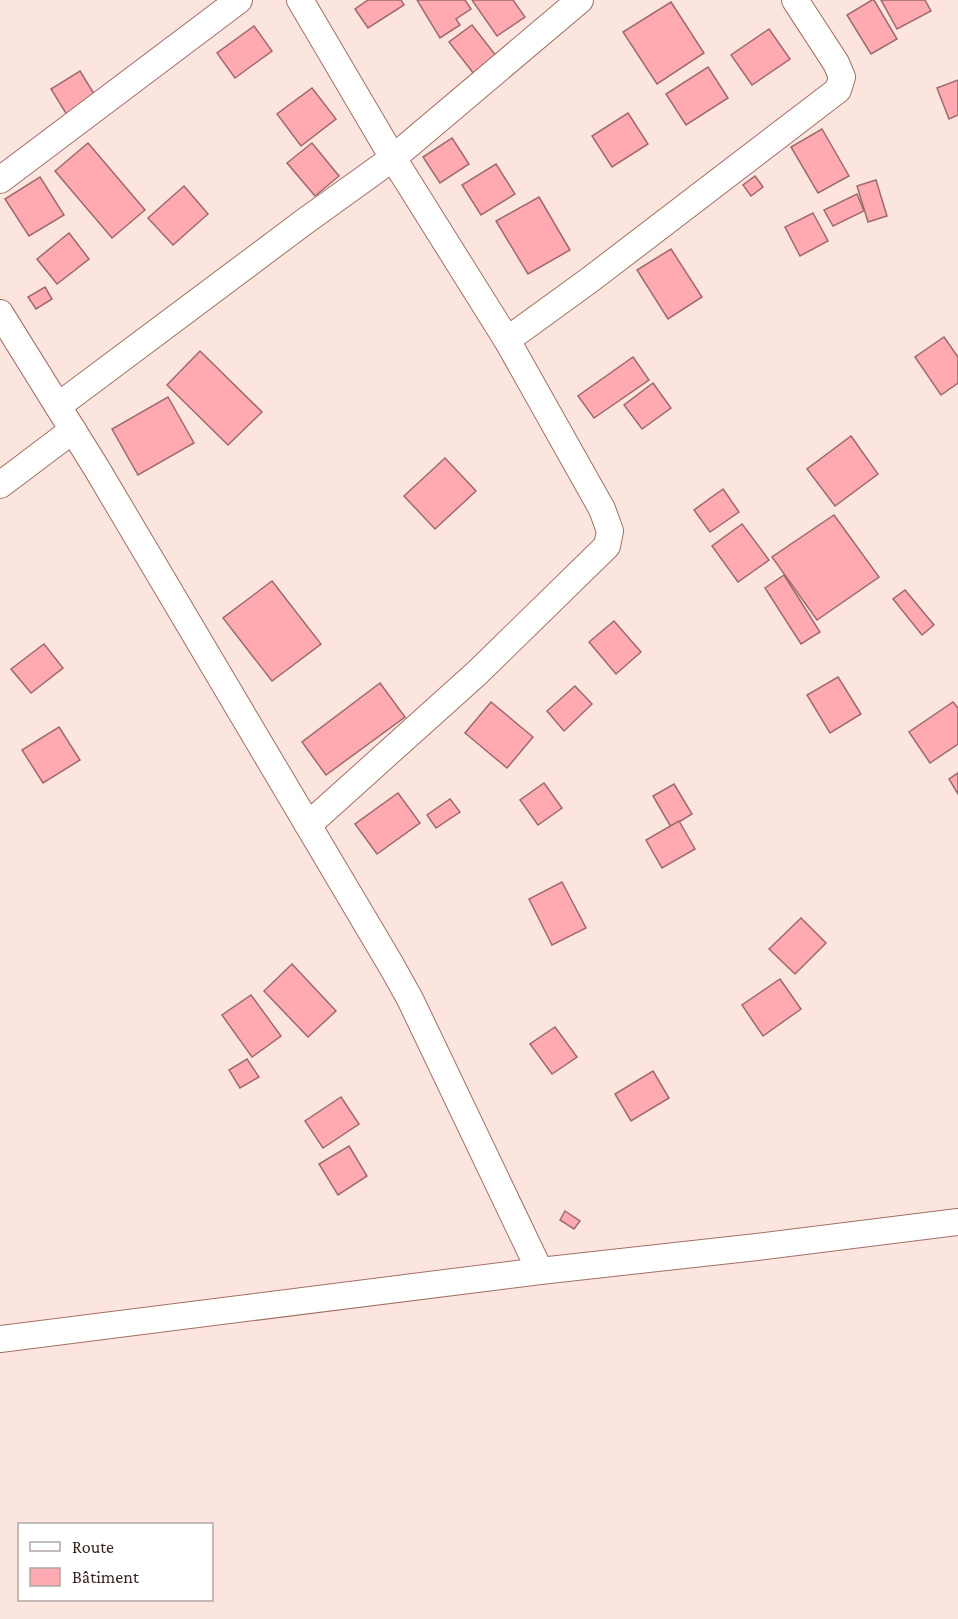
<svg xmlns="http://www.w3.org/2000/svg" width="958" height="1619" font-family="'Crimson Pro',serif">
  <rect width="100%" height="100%" fill="#fce5df"/>
  <g fill="#ffa9b0" stroke="#9e6a6e" stroke-width="1.5">
    <path d="M368,0H401L404,5L368,28L355,9Z"/>
    <path d="M417,0H465L471,9L456,19L460,25L440,38Z"/>
    <path d="M472,0H513L525,17L497,36Z"/>
    <path d="M872,0H874L897,39L871,54L847,15Z"/>
    <path d="M881,0H925L931,11L897,29Z"/>
    <path d="M671,2L704,53L657,84L623,32Z"/>
    <path d="M472,25L497,57L474,74L449,42Z"/>
    <path d="M254,26L272,51L235,78L217,53Z"/>
    <path d="M769,29L790,59L752,85L731,55Z"/>
    <path d="M708,67L728,98L686,125L666,94Z"/>
    <path d="M80,71L96,97L67,115L51,89Z"/>
    <path d="M958,80V115L949,119L937,88Z"/>
    <path d="M312,88L336,119L301,146L277,114Z"/>
    <path d="M628,113L648,144L612,167L592,136Z"/>
    <path d="M822,129L849,176L818,193L791,147Z"/>
    <path d="M452,138L469,164L440,183L423,157Z"/>
    <path d="M88,143L145,210L112,238L55,171Z"/>
    <path d="M312,143L339,176L315,196L287,163Z"/>
    <path d="M496,164L515,194L481,215L462,185Z"/>
    <path d="M755,176L763,187L751,196L743,185Z"/>
    <path d="M40,177L64,215L29,236L5,199Z"/>
    <path d="M876,180L887,216L868,222L857,186Z"/>
    <path d="M184,186L208,214L173,245L148,218Z"/>
    <path d="M857,194L864,211L833,226L824,210Z"/>
    <path d="M539,197L570,250L528,274L496,221Z"/>
    <path d="M813,213L828,241L800,256L785,227Z"/>
    <path d="M69,233L89,259L57,284L37,259Z"/>
    <path d="M671,249L702,297L668,319L637,270Z"/>
    <path d="M45,287L52,299L36,309L28,297Z"/>
    <path d="M944,337L958,357V383L941,395L915,357Z"/>
    <path d="M200,351L262,412L228,445L167,385Z"/>
    <path d="M633,357L649,380L594,418L578,396Z"/>
    <path d="M653,383L671,408L642,429L624,405Z"/>
    <path d="M168,397L194,443L138,475L112,429Z"/>
    <path d="M851,436L878,474L835,506L807,469Z"/>
    <path d="M445,458L476,491L435,529L404,496Z"/>
    <path d="M723,489L739,512L710,532L694,510Z"/>
    <path d="M834,515L879,577L817,620L772,557Z"/>
    <path d="M742,524L769,560L738,582L712,546Z"/>
    <path d="M784,575L820,632L801,644L765,588Z"/>
    <path d="M272,581L321,644L272,681L223,618Z"/>
    <path d="M905,590L934,625L922,635L893,599Z"/>
    <path d="M614,621L641,652L616,674L589,642Z"/>
    <path d="M44,644L63,668L31,693L11,669Z"/>
    <path d="M838,677L861,714L830,733L807,695Z"/>
    <path d="M380,683L405,717L326,775L302,742Z"/>
    <path d="M575,686L592,704L564,731L547,711Z"/>
    <path d="M491,702L533,737L507,768L465,733Z"/>
    <path d="M953,702L958,708V744L930,763L909,732Z"/>
    <path d="M59,727L80,760L43,783L22,750Z"/>
    <path d="M958,773V794L949,779Z"/>
    <path d="M544,783L562,808L538,825L520,800Z"/>
    <path d="M674,784L692,814L671,827L653,796Z"/>
    <path d="M398,793L420,823L377,854L355,824Z"/>
    <path d="M450,799L460,812L436,828L427,815Z"/>
    <path d="M679,821L695,849L662,868L646,840Z"/>
    <path d="M562,882L586,928L552,945L529,899Z"/>
    <path d="M801,918L826,943L795,974L769,949Z"/>
    <path d="M292,964L336,1011L308,1037L264,991Z"/>
    <path d="M780,979L801,1009L763,1036L742,1005Z"/>
    <path d="M251,995L281,1036L252,1057L222,1015Z"/>
    <path d="M555,1027L577,1057L552,1074L530,1044Z"/>
    <path d="M247,1059L259,1077L240,1088L229,1070Z"/>
    <path d="M653,1071L669,1098L631,1121L615,1094Z"/>
    <path d="M341,1097L359,1124L323,1148L305,1121Z"/>
    <path d="M349,1146L367,1176L338,1195L319,1164Z"/>
    <path d="M565,1211L580,1221L574,1229L560,1220Z"/>
  </g>
  <g fill="none" stroke-linecap="round" stroke-linejoin="round">
    <defs>
      <g id="minor">
        <path d="M300,0L393,158L507,340L602,509L610,531L607,546L477,673L308,825"/>
        <path d="M0,180L239,0"/>
        <path d="M0,313L97,469L391,965L410,999L540,1271"/>
        <path d="M507,340L591,279L838,90L842,77L836,63L795,0"/>
        <path d="M58,406L304,222L393,158L580,0"/>
        <path d="M0,485L73,430"/>
        <path d="M0,1339L540,1271L757,1247L958,1222"/>
      </g>
    </defs>
    <use href="#minor" stroke="#a27064" stroke-width="28"/>
    <use href="#minor" stroke="#fff" stroke-width="26"/>
  </g>
  <rect x="18" y="1523" width="195" height="78" fill="#ffffff" stroke="#b0a7a5" stroke-width="1.5"/>
  <rect x="30" y="1542" width="30" height="9" fill="#ffffff" stroke="#b0a7a5" stroke-width="1.5"/>
  <text x="72" y="1553" font-size="18" fill="#39241f">Route</text>
  <rect x="30" y="1568" width="30" height="18" fill="#ffa9b0" stroke="#b0a7a5" stroke-width="1.5"/>
  <text x="72" y="1583" font-size="18" fill="#39241f">Bâtiment</text>
</svg>
